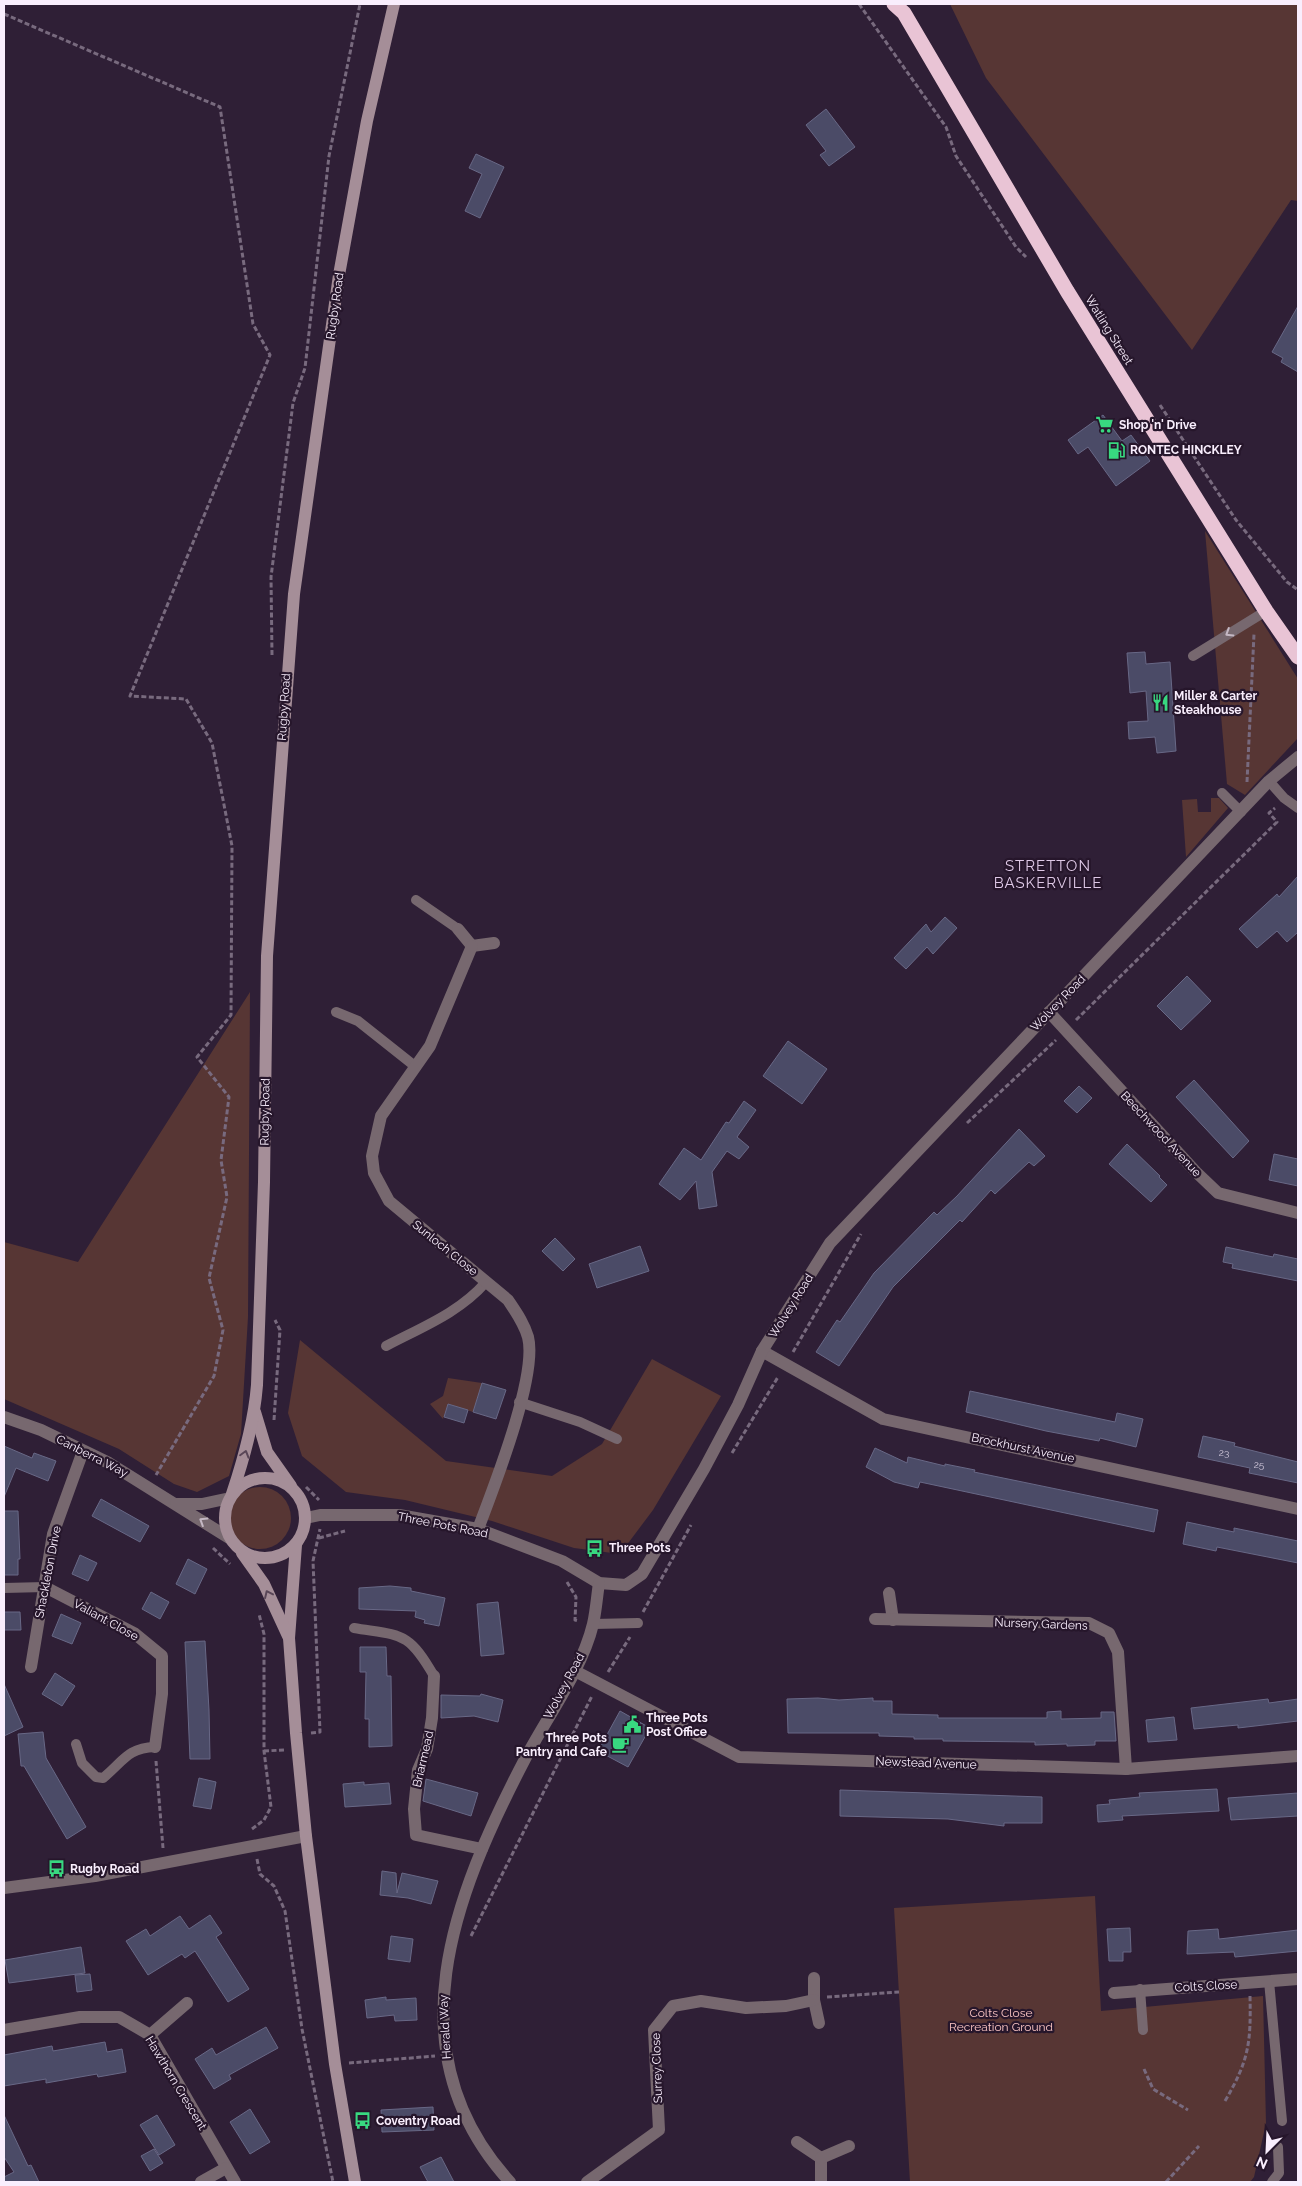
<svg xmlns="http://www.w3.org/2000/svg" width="1302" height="2186" font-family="Raleway,sans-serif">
  <rect width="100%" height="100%" fill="#2f1f36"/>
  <g fill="#573634">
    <path d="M950,4H1298V201L1291,200L1192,350L986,78Z"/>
    <path d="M1205,531L1298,679V738L1245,795L1227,784Z"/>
    <path d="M1211,798H1219L1228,808L1186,857L1182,800L1197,799L1198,812H1211Z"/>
    <path d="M250,992L248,1317L241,1434L229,1476L197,1492L174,1484L119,1449L4,1399V1242L78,1262Z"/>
    <path d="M300,1340L446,1461L552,1476L602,1444L652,1359L721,1396L653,1510L620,1554L574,1548L492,1521L405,1500L346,1492L302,1456L288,1413Z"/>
    <path d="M448,1378L482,1383L473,1412L448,1404L443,1419L430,1404L443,1396Z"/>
    <circle cx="260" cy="1518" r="31"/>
    <path d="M1095,1896L1101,2011L1263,1996L1266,2123L1254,2177L1250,2182H910L894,1908Z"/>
  </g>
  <g fill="#4b4b67" stroke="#686886">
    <path d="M826,109L855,147L829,166L820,155L826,151L806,125Z"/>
    <path d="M476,154L504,167L480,218L465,211L482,174L469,168Z"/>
    <path d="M1298,306V372L1281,362L1283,358L1272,352Z"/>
    <path d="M1103,415L1122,441L1131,435L1150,461L1116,486L1088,447L1078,454L1068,440Z"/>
    <path d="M1145,652L1146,664L1170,662L1176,751L1157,753L1155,737L1129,739L1128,722L1148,721L1146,691L1130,693L1127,653Z"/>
    <path d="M1298,876V932L1287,942L1277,931L1257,948L1239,929L1277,894L1279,897Z"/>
    <path d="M945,917L957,928L933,954L927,947L906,969L894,958L926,924L931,932Z"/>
    <path d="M1187,976L1211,1001L1181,1030L1157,1006Z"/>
    <path d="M788,1041L827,1069L802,1104L763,1076Z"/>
    <path d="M1194,1080L1249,1141L1233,1158L1176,1097Z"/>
    <path d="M1079,1086L1092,1098L1077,1113L1064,1101Z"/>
    <path d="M744,1101L756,1110L737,1137L749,1147L739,1159L727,1151L712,1172L717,1206L699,1209L696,1181L680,1200L659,1184L684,1148L701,1160L726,1122L729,1123Z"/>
    <path d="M1019,1129L1045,1156L1034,1166L1029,1162L995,1194L991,1190L962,1222L960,1220L893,1287L839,1366L816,1352L837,1320L840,1322L874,1273L934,1212L937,1215L957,1196Z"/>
    <path d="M1127,1144L1160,1176L1159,1177L1167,1185L1151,1202L1109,1164Z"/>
    <path d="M1274,1154L1298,1159V1186L1269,1180Z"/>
    <path d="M555,1238L575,1259L563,1271L542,1251Z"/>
    <path d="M640,1246L649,1271L597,1288L589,1264Z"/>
    <path d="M1226,1247L1273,1257L1274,1254L1298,1259V1281L1232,1268L1233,1264L1223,1262Z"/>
    <path d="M482,1383L506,1390L496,1419L473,1412Z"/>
    <path d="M970,1391L1115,1422L1117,1413L1143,1419L1136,1447L1100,1438L1099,1441L1046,1431L966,1412Z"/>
    <path d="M448,1404L468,1410L464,1423L444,1417Z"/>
    <path d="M1203,1436L1235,1443L1234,1446L1298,1462V1483L1249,1473L1250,1468L1198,1457Z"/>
    <path d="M4,1446L32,1458L34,1453L56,1461L48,1481L16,1468L4,1497Z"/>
    <path d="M875,1448L907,1463L908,1457L945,1466V1464L975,1470L974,1472L1158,1510L1154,1532L920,1482L918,1488L894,1482L866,1467Z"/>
    <path d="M101,1499L149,1526L140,1542L92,1516Z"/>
    <path d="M4,1511H18L20,1559H18V1575H4Z"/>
    <path d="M1187,1522L1234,1532V1528L1298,1541V1563L1217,1547L1216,1551L1183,1544Z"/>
    <path d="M80,1555L97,1563L88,1581L72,1574Z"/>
    <path d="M188,1559L207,1569L195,1594L176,1584Z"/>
    <path d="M390,1586L411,1588V1591L445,1598L439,1626L424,1623L425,1620L415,1617L416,1611L359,1609V1588Z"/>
    <path d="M151,1592L169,1602L160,1619L142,1609Z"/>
    <path d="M498,1602L504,1654L481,1656L477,1604Z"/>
    <path d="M4,1612H20L21,1630H4Z"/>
    <path d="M61,1614L81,1623L72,1644L52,1636Z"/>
    <path d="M205,1641L209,1710L210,1759H190L185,1642Z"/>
    <path d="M360,1647H386L387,1676H391L392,1746L369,1747V1719H365L366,1672H360Z"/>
    <path d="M55,1673L75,1686L62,1706L42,1694Z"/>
    <path d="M4,1684L23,1727L4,1736Z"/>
    <path d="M481,1694L503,1700L498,1722L474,1716L441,1718V1695L480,1696Z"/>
    <path d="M818,1698L839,1700L873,1698V1701H892V1714L938,1715V1718H1047V1712L1061,1711V1719L1101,1718V1712H1114L1116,1741H1095V1745L1067,1746V1744L1035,1745V1742L943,1741V1739H914V1737L879,1736V1733H788L787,1699Z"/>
    <path d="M1268,1699L1269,1703L1298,1699V1721L1238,1728V1725L1194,1729L1191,1708Z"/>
    <path d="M620,1711L650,1728L628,1767L598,1751Z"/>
    <path d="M1174,1717L1177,1740L1148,1742L1146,1720Z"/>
    <path d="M43,1732L46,1758L86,1827L67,1839L24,1766H21L18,1734Z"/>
    <path d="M199,1778L216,1782L211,1809L193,1806Z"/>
    <path d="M426,1779L478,1793L471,1816L423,1801Z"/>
    <path d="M364,1782V1785L389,1783L391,1804L345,1807L343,1784Z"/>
    <path d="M1217,1789L1219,1811L1122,1816L1123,1820L1098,1822L1097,1805L1110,1804L1109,1800L1140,1797L1139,1793Z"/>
    <path d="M840,1790L1042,1797V1823H1004V1826L948,1819L840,1816Z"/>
    <path d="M1298,1793V1816L1231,1820L1228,1798Z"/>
    <path d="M382,1871L396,1873L397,1893L402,1873L438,1881L431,1904L408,1898L380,1895Z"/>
    <path d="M210,1915L222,1933L216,1937L249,1989L228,2002L195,1951L185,1958L182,1954L148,1975L126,1941L146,1929L150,1936L180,1916L189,1929Z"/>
    <path d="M1130,1928L1131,1952H1123V1961H1109L1107,1929Z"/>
    <path d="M1218,1929L1219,1939L1298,1930V1951L1235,1957L1234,1952L1187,1954L1188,1931Z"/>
    <path d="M391,1936L413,1939L410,1962L388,1959Z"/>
    <path d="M81,1947L85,1973L9,1983L5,1960Z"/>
    <path d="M90,1974L92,1990L77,1992L75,1975Z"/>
    <path d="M386,1997V2000L416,1998L417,2020L395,2021L394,2015L367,2018L365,2000Z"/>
    <path d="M266,2027L278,2048L229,2075L231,2079L214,2089L195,2059L212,2048L216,2055Z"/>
    <path d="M105,2042L107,2052L122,2049L126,2072L98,2077L97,2074L46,2083V2079L4,2086V2055L52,2046L53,2051Z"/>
    <path d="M433,2107L434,2130L382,2132L381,2110Z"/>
    <path d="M250,2109L270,2142L250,2154L230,2122Z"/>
    <path d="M4,2115L28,2166L31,2165L39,2182H4V2177L14,2172L4,2157Z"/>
    <path d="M157,2115L175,2145L159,2155L140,2125Z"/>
    <path d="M154,2149L163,2163L150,2171L141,2156Z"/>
    <path d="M441,2157L454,2182H428L420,2167Z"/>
  </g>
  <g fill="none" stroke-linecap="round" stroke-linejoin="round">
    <g stroke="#786a7e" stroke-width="3" stroke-dasharray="5 2.5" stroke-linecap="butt">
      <path d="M859,4L946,127L956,156L1016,247L1026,257"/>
      <path d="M4,14L220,107L253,324L270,355L130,696L186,699L212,743L232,846L231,1015L197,1057L229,1097L221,1160L227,1197L209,1278L223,1330L214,1376L156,1475"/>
      <path d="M1160,405L1236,520L1287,582L1298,590"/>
      <path d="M272,655L271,577L293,403L305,368L329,156L360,4"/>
      <path d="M1247,782L1254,634"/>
      <path d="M1076,1020L1277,822L1269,813L1275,808"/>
      <path d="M967,1123L1056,1040"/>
      <path d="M793,1352L861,1234"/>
      <path d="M274,1420L280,1330L275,1320"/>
      <path d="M732,1453L778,1377"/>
      <path d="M306,1487L319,1500"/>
      <path d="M319,1538L345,1531"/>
      <path d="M213,1548L230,1564"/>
      <path d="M567,1582L576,1597L575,1620L579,1621"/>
      <path d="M643,1612L691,1525"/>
      <path d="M608,1672L630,1637"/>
      <path d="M311,1733L320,1732L313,1561L320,1529"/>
      <path d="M264,1751L284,1750"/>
      <path d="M156,1761L163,1848"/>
      <path d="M252,1829L264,1820L271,1807L264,1751V1634L259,1614"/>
      <path d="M257,1859L260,1874L274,1886L285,1911L302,2029L333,2182"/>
      <path d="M471,1936L592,1696"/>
      <path d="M827,1997L899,1992"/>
      <path d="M349,2063L435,2056"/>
      <path d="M1144,2069L1153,2089L1188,2110"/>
      <path d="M1225,2101C1249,2060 1251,2043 1250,1996"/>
      <path d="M1166,2182L1199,2146"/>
    </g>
    <g stroke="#77686f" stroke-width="10">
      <path d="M1193,656L1266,611"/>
      <path d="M1269,781L1284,798L1298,808"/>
      <path d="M1222,793L1241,812"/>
      <path d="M416,900L458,929"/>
      <path d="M336,1012L358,1021L416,1067"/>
      <path d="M386,1346C422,1327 459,1313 486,1282"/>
      <path d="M519,1402L580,1422L617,1439"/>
      <path d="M4,1588L45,1587"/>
      <path d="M593,1624L638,1623"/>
      <path d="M354,1628C402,1636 408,1631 434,1676"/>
      <path d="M76,1744L82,1763L96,1777L103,1778C123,1762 127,1748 155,1747"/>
      <path d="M1269,1981L1282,2121"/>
      <path d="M1140,1989L1143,2030"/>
      <path d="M1272,2182L1279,2173L1278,2147"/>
    </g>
    <g stroke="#77686f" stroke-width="12">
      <path d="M458,929L472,946L494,943"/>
      <path d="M472,946L430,1046L381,1116L372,1156L374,1173L389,1201L508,1300C516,1312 524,1323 528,1337C538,1376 493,1489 478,1529"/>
      <path d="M1049,1012L1196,1172L1218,1193L1298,1213"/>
      <path d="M762,1351L883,1419L1298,1509"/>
      <path d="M4,1417L41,1430L109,1463L229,1538"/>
      <path d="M176,1504H202L230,1498"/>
      <path d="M306,1518L320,1515H399L478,1529L562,1561L599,1583L626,1585L642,1574L704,1469L738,1405L762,1351L830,1243L1269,781L1298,757"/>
      <path d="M45,1587L134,1633L162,1656V1694L155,1747"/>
      <path d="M889,1593L893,1620"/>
      <path d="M875,1619L1089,1623L1109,1633L1118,1652L1126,1769"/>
      <path d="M31,1667L53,1534L83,1451"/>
      <path d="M575,1671L739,1757L1126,1769L1298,1756"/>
      <path d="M434,1676L432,1718L427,1749L418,1770L414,1809L416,1835L482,1849"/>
      <path d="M4,1888L95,1876L306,1836"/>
      <path d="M814,1978V2000L819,2023"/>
      <path d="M1114,1993L1298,1979"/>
      <path d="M4,2030L80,2017H119L150,2035L235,2182"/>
      <path d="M150,2035L187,2003"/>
      <path d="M797,2142L821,2158V2182"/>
      <path d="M821,2158L849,2146"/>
      <path d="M201,2182L226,2168"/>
      <path d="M510,2182C391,2052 454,1895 525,1759C547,1717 582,1670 593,1624C596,1611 597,1596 599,1583"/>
      <path d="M587,2182L659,2130L654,2030L673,2006L701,2001L746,2008L786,2006L814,2000"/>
    </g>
    <g stroke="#a58e98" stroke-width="12">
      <path d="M255,1412L267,1452L291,1486"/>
      <circle cx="265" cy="1518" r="40"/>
      <path d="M232,1494C244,1458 254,1423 257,1385L264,1182L267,956L294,594L339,275L367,121L394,4"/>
      <path d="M296,1545L289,1638L296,1733L306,1836L335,2064L355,2182"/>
      <path d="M242,1553L264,1584L288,1636"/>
    </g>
    <path stroke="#e9c4d5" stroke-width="15" d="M894,4L904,13L1067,291L1266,611L1298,657"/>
  </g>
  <defs><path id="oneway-chevron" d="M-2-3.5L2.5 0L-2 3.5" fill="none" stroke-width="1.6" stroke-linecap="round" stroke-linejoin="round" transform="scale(1.25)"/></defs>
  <g stroke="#c5b8c4">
    <use href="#oneway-chevron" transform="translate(1229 633) rotate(148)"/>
    <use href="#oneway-chevron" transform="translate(203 1521) rotate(-148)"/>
  </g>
  <g stroke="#594657">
    <use href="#oneway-chevron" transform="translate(245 1454) rotate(-74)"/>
    <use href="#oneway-chevron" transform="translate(268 1594) rotate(-115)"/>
  </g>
  <defs>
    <symbol id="supermarket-bare" viewBox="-9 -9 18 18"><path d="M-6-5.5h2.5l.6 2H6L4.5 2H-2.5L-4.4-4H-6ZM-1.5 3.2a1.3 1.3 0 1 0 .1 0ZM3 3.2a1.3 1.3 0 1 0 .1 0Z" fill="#38d880" stroke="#26162b" stroke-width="2.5" paint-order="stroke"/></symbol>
    <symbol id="fuel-bare" viewBox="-9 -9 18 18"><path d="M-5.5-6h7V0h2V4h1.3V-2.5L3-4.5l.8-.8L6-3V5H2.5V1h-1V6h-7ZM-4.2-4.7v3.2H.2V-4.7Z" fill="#38d880" stroke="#26162b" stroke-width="2.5" paint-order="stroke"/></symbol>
    <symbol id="restaurant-bare" viewBox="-9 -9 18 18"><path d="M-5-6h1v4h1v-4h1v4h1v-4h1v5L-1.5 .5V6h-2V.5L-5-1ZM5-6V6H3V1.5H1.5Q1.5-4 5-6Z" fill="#38d880" stroke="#26162b" stroke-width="2.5" paint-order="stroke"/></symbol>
    <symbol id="bus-bare" viewBox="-9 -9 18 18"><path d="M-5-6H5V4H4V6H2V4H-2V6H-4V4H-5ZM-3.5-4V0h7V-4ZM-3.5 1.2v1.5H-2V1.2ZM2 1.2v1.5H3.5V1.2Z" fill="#38d880" stroke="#26162b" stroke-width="2.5" paint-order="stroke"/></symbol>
    <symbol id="civic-bare" viewBox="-9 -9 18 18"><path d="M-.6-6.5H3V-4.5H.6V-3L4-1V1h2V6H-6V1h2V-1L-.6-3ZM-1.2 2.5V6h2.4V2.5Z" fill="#38d880" stroke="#26162b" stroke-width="2.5" paint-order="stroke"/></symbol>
    <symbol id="cafe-bare" viewBox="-9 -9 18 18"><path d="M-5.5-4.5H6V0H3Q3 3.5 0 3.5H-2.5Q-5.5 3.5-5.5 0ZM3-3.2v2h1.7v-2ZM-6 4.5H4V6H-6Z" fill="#38d880" stroke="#26162b" stroke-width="2.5" paint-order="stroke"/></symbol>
  </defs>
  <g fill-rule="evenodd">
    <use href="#supermarket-bare" x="1092" y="412" width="25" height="25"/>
    <use href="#fuel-bare" x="1104" y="438" width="25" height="25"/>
    <use href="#restaurant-bare" x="1148" y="690" width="25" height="25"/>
    <use href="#bus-bare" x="582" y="1536" width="25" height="25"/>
    <use href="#civic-bare" x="620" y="1712" width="25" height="25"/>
    <use href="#cafe-bare" x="608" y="1732" width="25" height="25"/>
    <use href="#bus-bare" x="44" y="1856" width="25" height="25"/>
    <use href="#bus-bare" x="350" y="2108" width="25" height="25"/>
  </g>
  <g text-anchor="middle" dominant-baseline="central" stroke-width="4.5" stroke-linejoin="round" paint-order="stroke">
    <g font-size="10" fill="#cec5d8">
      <text x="1224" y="1452">23</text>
      <text x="1259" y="1464">25</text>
    </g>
    <g font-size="12" fill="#f9eefd" stroke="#26162b">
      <text transform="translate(335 306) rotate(-82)">Rugby Road</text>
      <text transform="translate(1109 330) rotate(58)">Watling Street</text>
      <text transform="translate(284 707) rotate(-86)">Rugby Road</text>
      <text transform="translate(1058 1003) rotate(-46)">Wolvey Road</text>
      <text transform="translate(265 1112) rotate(-89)">Rugby Road</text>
      <text transform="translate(1161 1134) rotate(47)">Beechwood Avenue</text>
      <text transform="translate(445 1248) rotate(39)">Sunloch Close</text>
      <text transform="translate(791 1306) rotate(-58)">Wolvey Road</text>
      <text transform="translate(1023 1448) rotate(12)">Brockhurst Avenue</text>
      <text transform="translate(92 1456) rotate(27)">Canberra Way</text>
      <text transform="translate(443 1525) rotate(11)">Three Pots Road</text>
      <text transform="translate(48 1572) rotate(-79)">Shackleton Drive</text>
      <text transform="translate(106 1620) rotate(29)">Valiant Close</text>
      <text transform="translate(1041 1624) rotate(2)">Nursery Gardens</text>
      <text transform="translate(564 1686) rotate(-62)">Wolvey Road</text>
      <text transform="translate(423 1759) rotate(-77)">Briarmead</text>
      <text transform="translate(926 1763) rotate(2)">Newstead Avenue</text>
      <text transform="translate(1206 1986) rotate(-3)">Colts Close</text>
      <text transform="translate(445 2027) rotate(-93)">Herald Way</text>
      <text transform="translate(657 2068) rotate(-92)">Surrey Close</text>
      <text transform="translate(176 2083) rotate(59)">Hawthorn Crescent</text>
    </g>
    <g font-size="12" font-weight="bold" fill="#f9eefd" stroke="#26162b" text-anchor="start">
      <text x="1119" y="425">Shop 'n' Drive</text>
      <text x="1130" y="450">RONTEC HINCKLEY</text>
      <text x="1174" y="696">Miller &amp; Carter<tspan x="1174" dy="14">Steakhouse</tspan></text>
      <text x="609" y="1548">Three Pots</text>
      <text x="646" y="1718">Three Pots<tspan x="646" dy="14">Post Office</tspan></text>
      <text x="607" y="1738" text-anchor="end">Three Pots<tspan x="607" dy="14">Pantry and Cafe</tspan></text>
      <text x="70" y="1869">Rugby Road</text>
      <text x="376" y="2121">Coventry Road</text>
    </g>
    <g font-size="12" fill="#fac5c3" stroke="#26162b">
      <text x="1001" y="2013">Colts Close<tspan x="1001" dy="14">Recreation Ground</tspan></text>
    </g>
    <g font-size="15" letter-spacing="1" fill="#dfc9e7" stroke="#26162b">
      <text x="1048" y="866">STRETTON<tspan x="1048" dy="17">BASKERVILLE</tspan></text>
    </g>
  </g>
  <rect width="1302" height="2186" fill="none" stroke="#f9eefd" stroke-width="10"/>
  <g transform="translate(1267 2151) rotate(204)" stroke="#26162b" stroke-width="4" paint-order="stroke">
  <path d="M0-4L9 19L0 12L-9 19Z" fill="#f9eefd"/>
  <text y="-8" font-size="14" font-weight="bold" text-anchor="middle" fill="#f9eefd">N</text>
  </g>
</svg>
